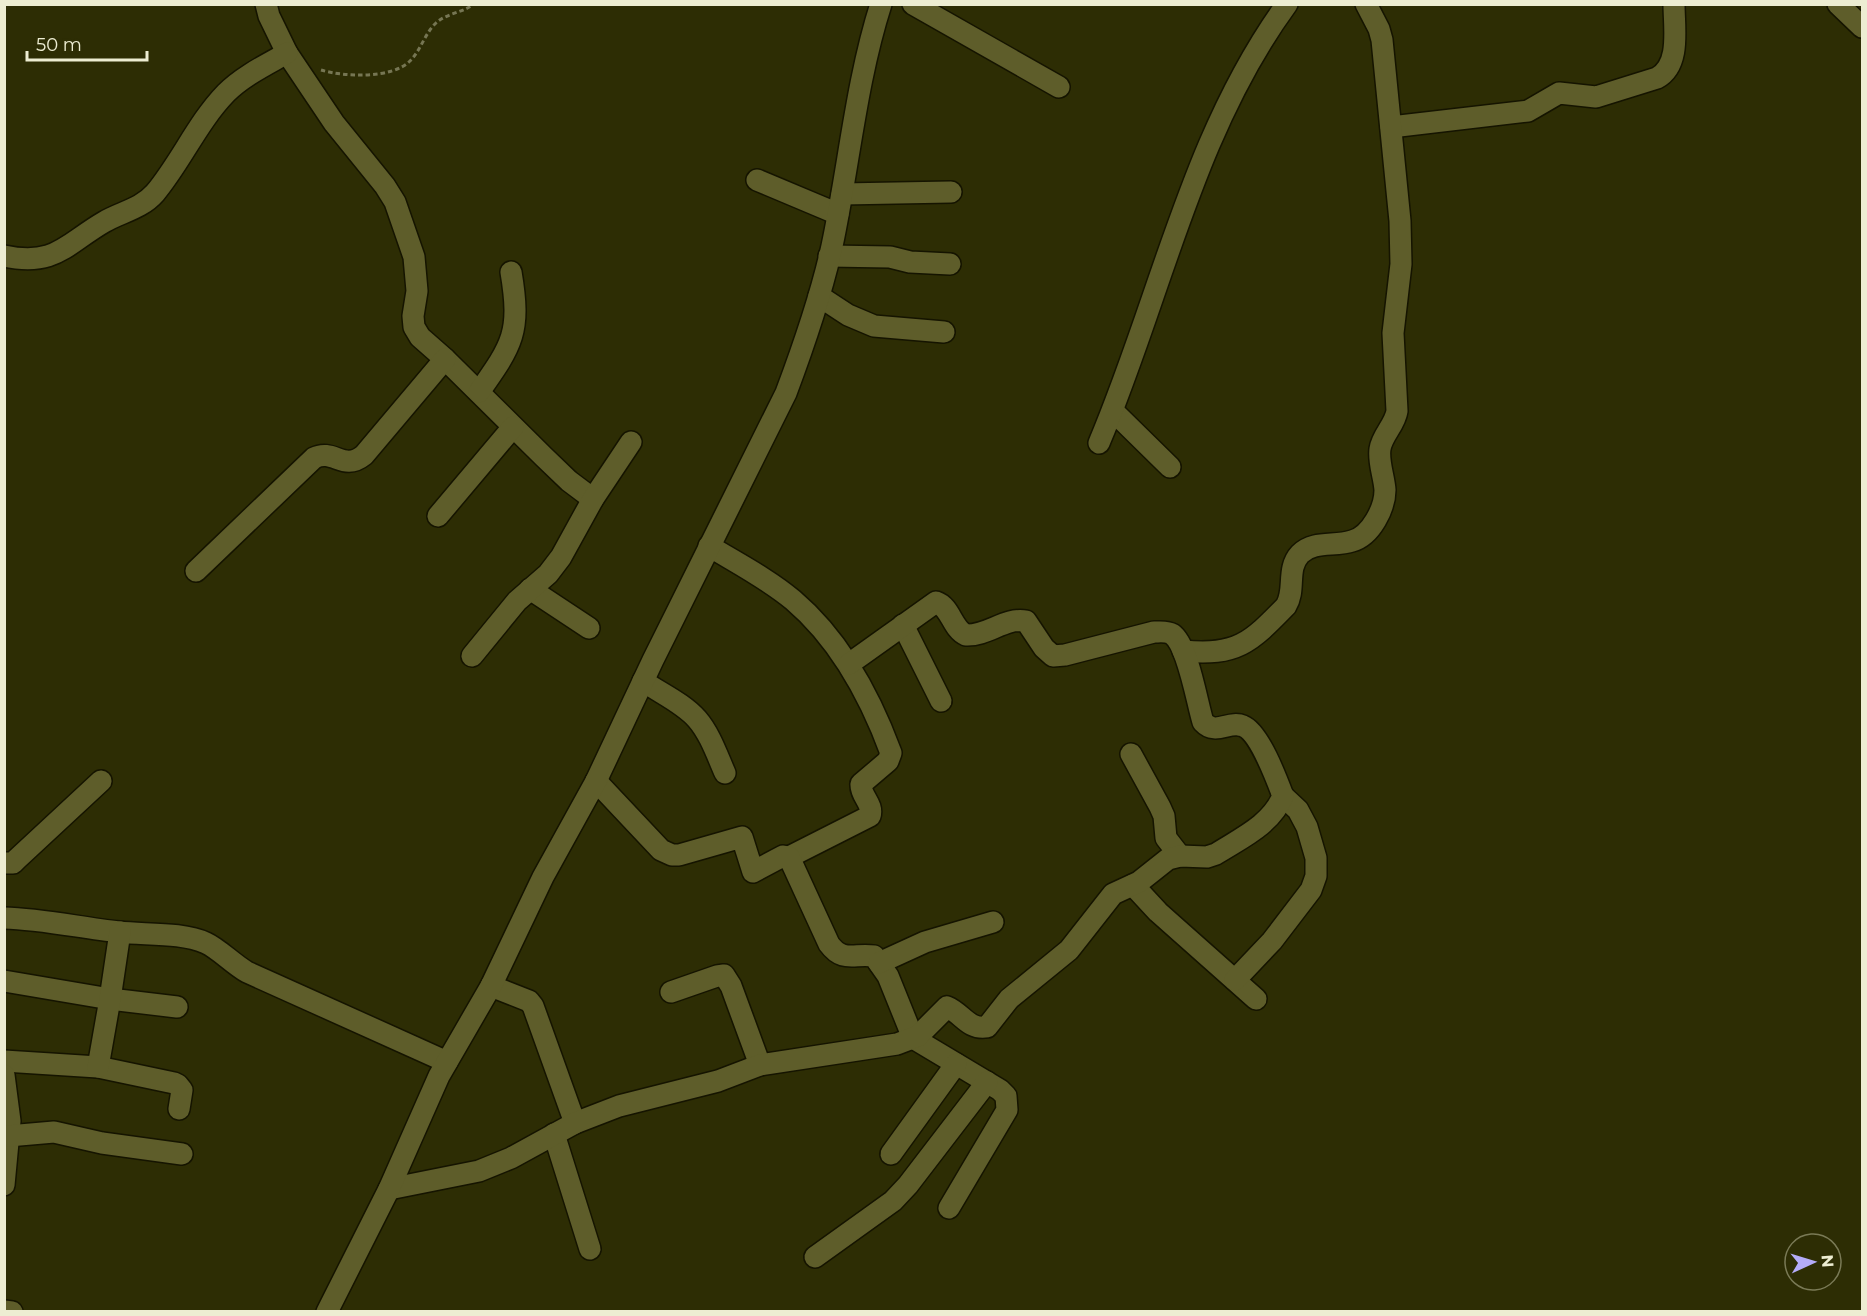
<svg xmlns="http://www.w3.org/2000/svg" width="1867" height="1316" font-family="Montserrat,sans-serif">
  <rect width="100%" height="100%" fill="#2d2d04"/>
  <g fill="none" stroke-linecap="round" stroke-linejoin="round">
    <defs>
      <g id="minor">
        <path d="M266,4L269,16L287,53L334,123L385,186L395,202L414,257L417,291L413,316L414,327L420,337L445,359L544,457L569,481L593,499"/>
        <path d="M913,4L1059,87"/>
        <path d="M1838,4L1862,27"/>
        <path d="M1391,127L1528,111L1559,93L1596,97L1657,78C1681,65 1674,28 1674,4"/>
        <path d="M757,180L838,214"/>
        <path d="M842,194L951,192"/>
        <path d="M4,256C55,267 66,244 104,222C121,212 141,209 155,193C181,162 197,123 226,93C243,76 266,65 287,53"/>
        <path d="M829,256L890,257L910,262L950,264"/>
        <path d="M819,296L848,315L874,326L944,332"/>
        <path d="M479,392C513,344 521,332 511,272"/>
        <path d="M1113,411L1170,467"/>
        <path d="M1099,443C1161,297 1192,134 1287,4"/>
        <path d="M438,516L513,427"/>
        <path d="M709,546C737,563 768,579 793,600C840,640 870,696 891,753L888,761L861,784C860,796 874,804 870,816L789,857"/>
        <path d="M196,571L314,458C334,448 343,472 364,455L445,359"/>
        <path d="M530,589L589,628"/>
        <path d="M903,625L941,701"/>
        <path d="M1183,651C1237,656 1250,643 1286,606C1296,590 1286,569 1300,554C1314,540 1335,547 1352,541C1371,536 1385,508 1385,490C1384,476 1378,462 1380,449C1382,435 1395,425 1397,411L1393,333L1401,264L1400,221L1382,40L1379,29L1366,4"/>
        <path d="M472,656L517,601L548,574L561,557L593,499L631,442"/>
        <path d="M643,681C660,693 683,703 697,719C710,734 717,755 725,773"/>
        <path d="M1131,754L1160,807L1164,816L1166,838L1180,856"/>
        <path d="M596,781L661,850L672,855H679L742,837L753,872L783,856L789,857L829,944C843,963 854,953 874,956L888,976L913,1038L1000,1090L1006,1096L1007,1110L949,1208"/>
        <path d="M4,863H13L17,859L101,781"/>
        <path d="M1133,885L1158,912L1256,999"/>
        <path d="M4,918C43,919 81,928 119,932C145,935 182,932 206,943C219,949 233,964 247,972L447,1062"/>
        <path d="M879,963L925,942L993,922"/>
        <path d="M1235,980L1272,941L1311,890L1316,876V858L1307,827L1298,810L1283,796"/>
        <path d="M4,981L110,999L177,1007"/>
        <path d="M491,986L529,1001L533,1006L575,1123"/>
        <path d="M671,992L717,976L724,975L731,986L760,1065"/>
        <path d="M4,1061L98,1067L174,1083L178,1085L182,1090L179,1109"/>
        <path d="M98,1067L110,999L120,932"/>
        <path d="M4,1075L10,1121L4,1185"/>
        <path d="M554,1134L590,1249"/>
        <path d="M8,1136L54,1132L102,1143L182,1154"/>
        <path d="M891,1154L956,1064"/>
        <path d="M389,1189L479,1171L511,1158L575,1123L619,1106L718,1081L760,1065L897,1044L918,1036L947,1007C962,1013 968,1030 987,1027L1009,999L1069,950L1113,894L1139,882L1168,859L1180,856L1207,857L1216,854C1241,838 1271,825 1283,796C1277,780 1259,732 1243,726C1229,720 1216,736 1203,722C1197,703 1188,645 1172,634C1167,631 1160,632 1154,632L1065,655L1053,656L1044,648L1026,621C1005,617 988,636 966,635C952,629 951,607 936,602L849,664"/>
        <path d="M815,1257L893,1201L908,1185L987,1082"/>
        <path d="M4,1311L12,1312"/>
        <path d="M327,1312L389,1189L439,1076L491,986L543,877L596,781L653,660L786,393C804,345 821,296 832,246C849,166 856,82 881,4"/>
      </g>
    </defs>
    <use href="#minor" stroke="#151400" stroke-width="24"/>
    <path stroke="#767653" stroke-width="3" stroke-dasharray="4.5 3" stroke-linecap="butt" d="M321,70C344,77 392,79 410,61C421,50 425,33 436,23C447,13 462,13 474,4"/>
    <use href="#minor" stroke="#5e5d2a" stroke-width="21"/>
  </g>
  <rect width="1867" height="1316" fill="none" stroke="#ededd2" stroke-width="12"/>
  <g transform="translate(1813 1262) rotate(86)"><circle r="28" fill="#2d2d04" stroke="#7a7a56" stroke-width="1.5"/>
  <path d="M0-4.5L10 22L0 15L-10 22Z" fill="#b4acf9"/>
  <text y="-9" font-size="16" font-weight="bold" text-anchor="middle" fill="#ededd2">N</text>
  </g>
  <path d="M27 51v9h120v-9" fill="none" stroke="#ededd2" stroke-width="3"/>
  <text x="36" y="51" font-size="18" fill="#ededd2" stroke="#2d2d04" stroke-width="4.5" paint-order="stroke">50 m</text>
</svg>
